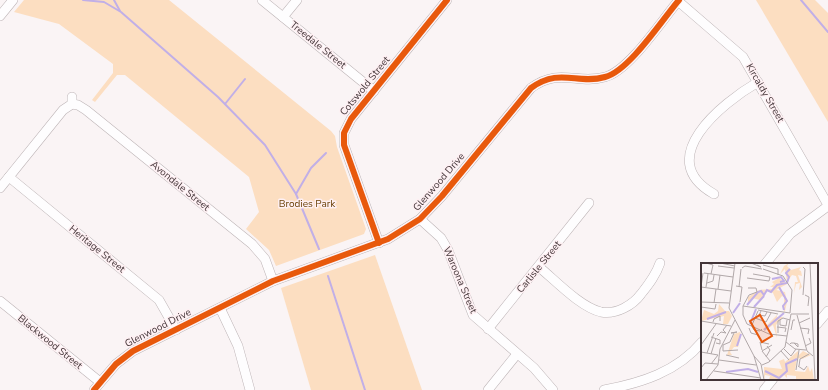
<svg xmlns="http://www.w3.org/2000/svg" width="828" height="390" font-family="'Nunito Sans',sans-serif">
  <rect width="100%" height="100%" fill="#faf4f5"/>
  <g fill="#fcdec1">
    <path d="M24,0H169L331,131L335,136L337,147L366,229L364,234L276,266L269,250L246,229L259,212L249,177L125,75H117L95,102L92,100L113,73V64L59,24L14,12Z"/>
    <path d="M756,0H815L828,13V122Z"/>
    <path d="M375,255L422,390H311L281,288Z"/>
  </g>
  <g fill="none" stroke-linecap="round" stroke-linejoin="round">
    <g stroke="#c1afe7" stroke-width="2">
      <path d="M83,0L104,2L121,12L218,97L265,145L296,194L319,249"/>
      <path d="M114,0L120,11"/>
      <path d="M801,0L828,32"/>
      <path d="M225,104L245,79"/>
      <path d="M296,194L311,168L326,153"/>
      <path d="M328,276L365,390"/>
    </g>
    <defs>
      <g id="minor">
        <path d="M262,0L374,91"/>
        <path d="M678,1L743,57L828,205"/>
        <path d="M0,16L13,0"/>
        <path d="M283,17L297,0"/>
        <path d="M72,104L78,105L86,110L252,244L265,259L273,281"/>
        <path d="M9,177L159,300L176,330"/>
        <path d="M0,188L63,110L72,104V97"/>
        <path d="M714,194C652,159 722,103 758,82"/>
        <path d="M420,219L441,238L448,250L473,315L534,368L553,390"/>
        <path d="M379,243L344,145V133L351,119L447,0"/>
        <path d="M765,264L790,234L828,206"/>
        <path d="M539,267C555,280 580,307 601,312C616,315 633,305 641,294C649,284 656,275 660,263"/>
        <path d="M0,301L100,382"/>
        <path d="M220,308L238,346L250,390"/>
        <path d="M817,324L828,311"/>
        <path d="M488,329L589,203"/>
        <path d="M94,390L116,364L133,351L273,281L388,239L420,219L442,196L531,88C560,67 577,85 605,77C629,71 662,20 679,0"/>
        <path d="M488,390L517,354"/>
        <path d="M604,390C641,383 677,372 702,342"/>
        <path d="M764,390L773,379"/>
      </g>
    </defs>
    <use href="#minor" stroke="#bdb4b6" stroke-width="10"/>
    <use href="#minor" stroke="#fefdfe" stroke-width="9"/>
    <defs>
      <g id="cycleway">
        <path d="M379,243L344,145V133L351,119L447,0"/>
        <path d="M94,390L116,364L133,351L273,281L388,239L420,219L442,196L531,88C560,67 577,85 605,77C629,71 662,20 679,0"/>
      </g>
    </defs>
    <use href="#cycleway" stroke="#fef0f3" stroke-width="8"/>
    <use href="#cycleway" stroke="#e8590c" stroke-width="6"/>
  </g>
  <g text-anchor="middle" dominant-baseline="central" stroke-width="3" stroke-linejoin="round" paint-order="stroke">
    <g font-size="10" fill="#433538" stroke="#fef0f3">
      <text transform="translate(318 45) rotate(39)">Treedale Street</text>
      <text transform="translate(365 86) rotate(-51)">Cotswold Street</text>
      <text transform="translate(765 93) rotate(60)">Kircaldy Street</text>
      <text transform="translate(439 182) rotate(-49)">Glenwood Drive</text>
      <text transform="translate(180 186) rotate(39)">Avondale Street</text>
      <text transform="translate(97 249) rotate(39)">Heritage Street</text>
      <text transform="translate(539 267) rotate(-51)">Carlisle Street</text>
      <text transform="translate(460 280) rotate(67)">Waroona Street</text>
      <text transform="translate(158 328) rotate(-27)">Glenwood Drive</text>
      <text transform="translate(50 342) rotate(39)">Blackwood Street</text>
    </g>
    <g font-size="10" fill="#6b4107" stroke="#fef0f3">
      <text x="307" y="204">Brodies Park</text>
    </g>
  </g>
  <g transform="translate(701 263)">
    <rect width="117" height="117" fill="#faf4f5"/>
    <path d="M88,0L86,3L90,7L100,4L98,7L100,8L101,13L97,12L101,24L98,27L99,20L95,21L93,30L94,19H97L95,13L91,12L86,19L84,6L79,11L83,3ZM78,15L86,21L75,27L84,29L86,39L84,48L83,49V34L81,33L76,39L72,30L66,27L59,39L55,41L59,37L51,35L50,39L47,41V34L58,27L71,26L72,24H69L73,21L71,19ZM18,41L24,48H28L31,53L27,61H22L23,53L0,58L3,47L13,51L17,48ZM76,52V54H82L75,62L76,75L72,62L64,68L62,66ZM39,69L40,73L37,84H33L29,89L31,92H26L33,71ZM97,88V93L102,88L110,92L101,96L96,95L94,108L104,109L107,103L109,109L111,105L113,117H95V113L86,112V115L83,112L78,117H68L69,113L64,112L63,117V104L81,106L78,98L83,96L84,99Z" fill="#fcdec1"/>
    <path fill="none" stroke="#c1afe7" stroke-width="2" d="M71,16L80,14L83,18L79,19M78,24L86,38L82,43L83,47M46,42L57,29L60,28L63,32L66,27L70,29L76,22L86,20L88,14L85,10L89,6M53,44L63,33M32,50L39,40M6,56L25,49M49,61L55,46M63,67L83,50M36,83L40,71M64,108L78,115L86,108L85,101L96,96M25,109L47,106L57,109"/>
    <path fill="none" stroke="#b1a8a9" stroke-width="1" d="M5,0L12,2L10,11M19,0L34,3M34,0L28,45L53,93L60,101L63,117M50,0L60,4L56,2M109,0L114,117M62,2L77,6V12M17,3L33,5M41,5L44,3L61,6M62,6L82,13L91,27L89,50M3,10L32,14M52,11L69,14M46,15L68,18L69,14M6,20L12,18L13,12M35,23L41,24L39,39M0,24L30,28M0,24L2,10M5,24L7,11M38,24L40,6M17,26L19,12M102,32L104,6L102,4M104,32L108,34L107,43M0,39L28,40M13,40L15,26M42,43L48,32L56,29L55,25H47M0,44L14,46L15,41M57,47L77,51M60,48L58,52L64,53L66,49M90,51H108M42,52L46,61L68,71L86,73M42,52V43L89,50M96,52L106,88L112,93M54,55L65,59L70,50M79,57V62L85,63L86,57M0,58L30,63M12,59L13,56L19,53V58M98,60L109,55M50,62L53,67L59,68L61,66M51,62L57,48M76,64L85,65L84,69M48,65L50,70L57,72M99,65L108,66L107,71M90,67L92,57H94M36,69L30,70L36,69M77,70V58L82,55L89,57M16,73L20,69L25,70L22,67L26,62M10,74L19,77V81L15,80M85,79L94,86L105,87M89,81L90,80H93L97,81V84L93,80M0,82L15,61M104,83L110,80L108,75M83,86L90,93L95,86M61,87L59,79L68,81M22,88V82L29,79L33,70M22,88L37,87M80,88L88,97M0,89L17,92L10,101M6,90L13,70M10,91L15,75M25,92L38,95M53,93L60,117M65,94L69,87L66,83M18,97L55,102M69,98L61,88L71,82M61,102L68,99L84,84L90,51M97,103L103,107L106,103M98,103L99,96L108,91M0,105L4,100L17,101M95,107L98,87M13,108L60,115M5,117L17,102L19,86L34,57"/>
    <path fill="#e8590c" fill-opacity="0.15" stroke="#e8590c" stroke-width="2" d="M59,52L71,73L61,79L49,58Z"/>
    <rect width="117" height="117" fill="none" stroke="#433538" stroke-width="2"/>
  </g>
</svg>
